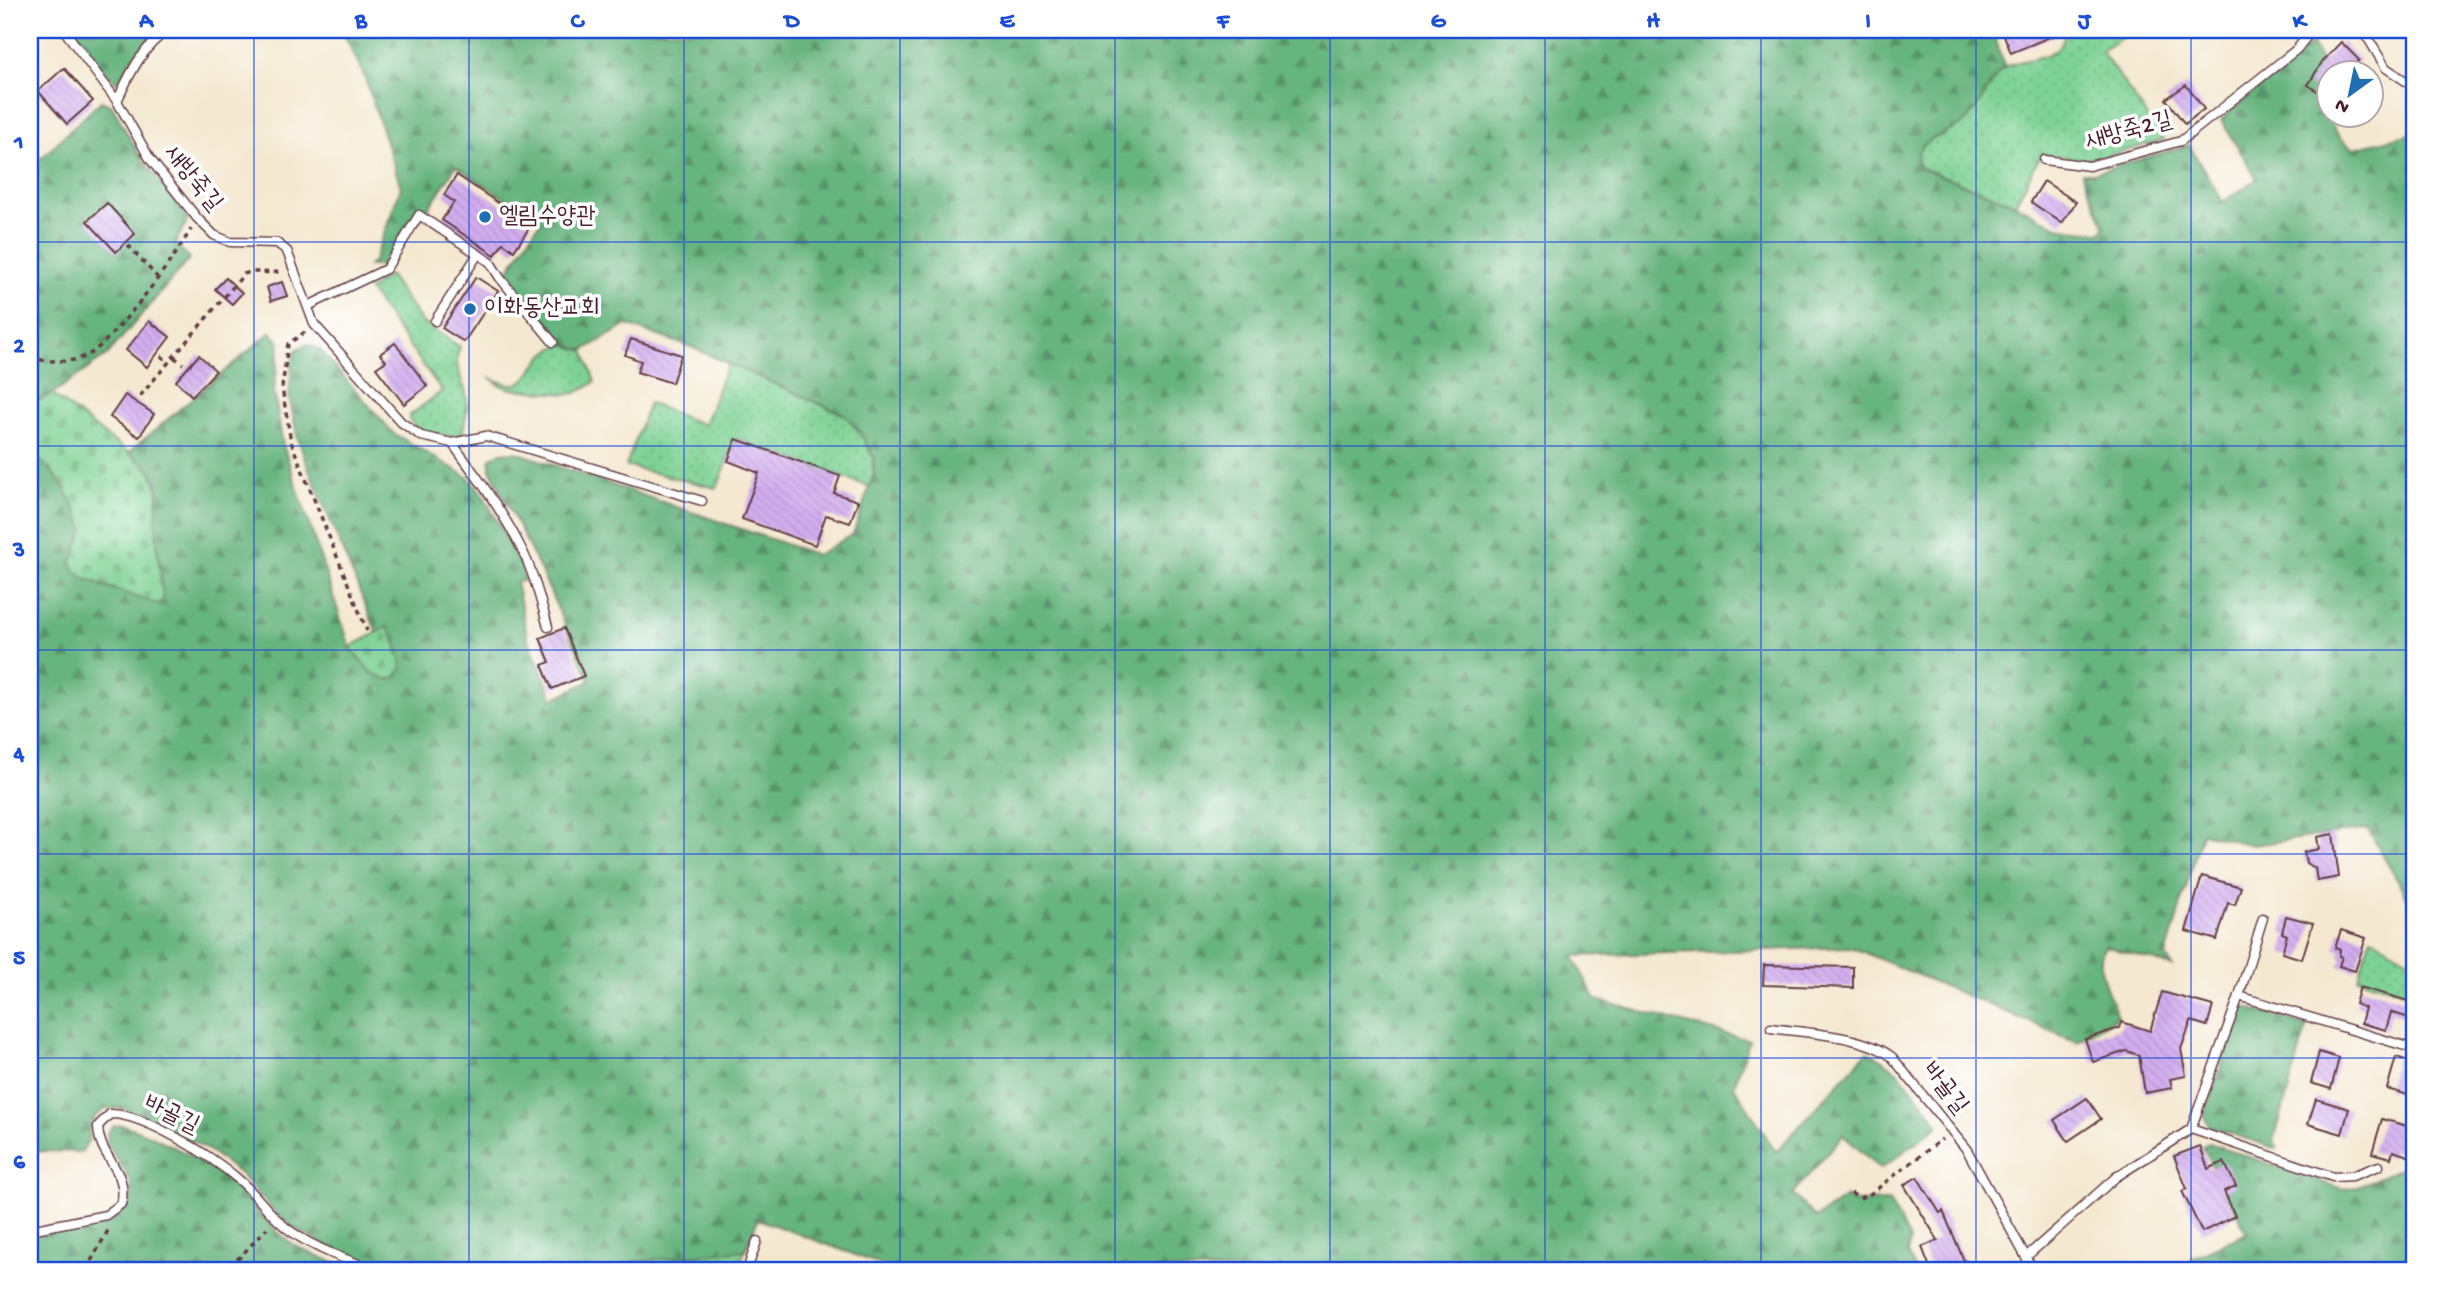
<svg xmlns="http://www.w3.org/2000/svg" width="2445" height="1300" font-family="'Gochi Hand','Poor Story',sans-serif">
  <defs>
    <pattern id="grass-dots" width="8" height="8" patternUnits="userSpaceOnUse" patternTransform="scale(1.75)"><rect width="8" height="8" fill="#7ed294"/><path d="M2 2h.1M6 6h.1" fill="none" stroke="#6eb480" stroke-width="1.8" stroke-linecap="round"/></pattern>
    <pattern id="forest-firs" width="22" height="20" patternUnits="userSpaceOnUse" patternTransform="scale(1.75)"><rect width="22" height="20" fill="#66b47e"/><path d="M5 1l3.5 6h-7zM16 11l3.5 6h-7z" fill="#569267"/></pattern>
    <pattern id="cemetery-stones" width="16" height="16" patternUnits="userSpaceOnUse" patternTransform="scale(1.75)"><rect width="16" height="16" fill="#7ed294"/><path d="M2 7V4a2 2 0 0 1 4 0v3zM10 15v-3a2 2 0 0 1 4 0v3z" fill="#6eb480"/></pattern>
    <pattern id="building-back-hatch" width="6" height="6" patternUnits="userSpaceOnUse" patternTransform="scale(1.75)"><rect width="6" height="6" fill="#d2aeef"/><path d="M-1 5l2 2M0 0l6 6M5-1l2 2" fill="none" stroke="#b695cd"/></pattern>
  </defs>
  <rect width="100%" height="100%" fill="#fff"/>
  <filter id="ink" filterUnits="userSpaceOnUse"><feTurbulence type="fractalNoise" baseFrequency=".0143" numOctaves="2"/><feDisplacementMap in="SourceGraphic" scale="14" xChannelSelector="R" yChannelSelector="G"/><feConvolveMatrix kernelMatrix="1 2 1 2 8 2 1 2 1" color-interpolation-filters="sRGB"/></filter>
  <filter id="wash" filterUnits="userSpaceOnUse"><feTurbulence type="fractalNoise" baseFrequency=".00686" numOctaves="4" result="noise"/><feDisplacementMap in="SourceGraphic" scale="28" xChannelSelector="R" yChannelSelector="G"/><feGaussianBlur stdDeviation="1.57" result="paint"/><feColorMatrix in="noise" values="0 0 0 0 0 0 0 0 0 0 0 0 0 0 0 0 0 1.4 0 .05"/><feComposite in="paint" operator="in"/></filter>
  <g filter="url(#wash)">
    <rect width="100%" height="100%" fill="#f4e8d0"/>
    <g fill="url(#grass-dots)" stroke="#647860" stroke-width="2">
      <path d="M2066,30H2134L2101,51L2164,140L2092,160L2041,154L2015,204L1919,167C1908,140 1946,136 1963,123C1981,110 1984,84 2001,70C2017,57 2048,62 2060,45C2064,40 2064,35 2066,30Z"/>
      <path d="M389,275L422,322L460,347C451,370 466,382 467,401C468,412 464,424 462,435C443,438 423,434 409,420V416L442,391L369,290Z"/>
      <path d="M566,344L576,349L584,350L595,382L576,393L567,394L511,389L500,385L489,377C527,396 525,374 546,353C551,348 560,346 566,344Z"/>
      <path d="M728,363L845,415L862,436L873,457L874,474L870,487L736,439L717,488L626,466L649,403L704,425Z"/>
      <path d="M2371,937L2415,963L2413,994L2358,978Z"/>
      <path d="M745,1250L738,1270H631V1262Z"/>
    </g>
    <g fill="url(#forest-firs)" stroke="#586a54" stroke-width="2">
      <path d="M74,30H157L132,58L121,80L117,82L108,75Z"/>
      <path d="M342,30H1993L2004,67C1987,83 1982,107 1965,122C1950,136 1908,139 1919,167L2015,204L2057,227L2100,233L2104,230L2105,226L2082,173H2094L2189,145L2223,202L2257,179L2221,120L2312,44L2322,62L2333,73L2330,74L2329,98L2322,102C2331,119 2335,140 2354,148L2415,133V911L2368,829L2253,845L2202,833L2166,956L2172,966L2105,946C2093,968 2109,994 2118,1016L2077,1042L1851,947L1573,956L1596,1000L1749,1040L1734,1086L1776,1152L1867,1052C1899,1063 1919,1099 1939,1125L1881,1169L1843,1135L1792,1194L1816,1218L1846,1197L1855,1202L1889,1201L1910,1240L1907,1253L1916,1270H896L758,1219L745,1250L631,1262V1270H394L343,1254L295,1229L275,1212L240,1174L210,1151L166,1127L122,1108L105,1109L95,1117L89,1128V1141L81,1152L38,1151L30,1156V453C58,471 73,499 85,529L75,553V570L84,578L156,604L163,599L155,525L159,493L156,480L149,469L128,453L271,332L280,343L274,391L283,445L350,647L370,671L397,675C404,658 395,644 388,628L377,633L308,467L297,436L289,396L292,362L297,349L308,344L320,350L393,433L468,477L482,493L520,561L525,581L516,582L527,636L553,699L590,681L541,571L490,469V459L499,453L516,452L817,555L853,534L874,474L873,457L862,436L845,415L691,347L627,325L584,350L576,349L566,344L506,274L540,222L456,166L426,212L418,207L385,262L381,266H369L374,261L401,187L364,75Z"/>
      <path d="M101,101L112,106L138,153L188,219L175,244L190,258L107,355L52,394L30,404V169Z"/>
      <path d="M2245,1007L2307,1026L2274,1140L2277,1149L2214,1128L2209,1126L2204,1116L2239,1012Z"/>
      <path d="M121,1125C151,1132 210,1165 234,1186C253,1204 266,1224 287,1240C306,1254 335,1262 357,1270H30V1237L117,1218L128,1206L132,1193L130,1180L107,1143V1133L113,1126Z"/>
      <path d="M2209,1143L2342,1189L2357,1187L2415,1162V1256L2414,1254L2376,1270H2204L2192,1258L2247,1233L2202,1146Z"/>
    </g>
    <g fill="url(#cemetery-stones)" stroke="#647860" stroke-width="2">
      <path d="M52,394L149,469C164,491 155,503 156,527C156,551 161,575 163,599L161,603L156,604L84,578L75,570L71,563L84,529C73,499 58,471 30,453V405Z"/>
      <path d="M388,627C393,639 412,670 393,678C386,681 378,677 372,672C363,666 357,655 350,647Z"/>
    </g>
    <g id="blocks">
      <g fill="url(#building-back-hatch)">
        <path d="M2002,30H2067L2011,53Z"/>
        <path d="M2341,42L2359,60L2346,74H2329V82L2322,94L2308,85L2322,62Z"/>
        <path d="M64,68L93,101L67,124L38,91Z"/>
        <path d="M2186,85L2204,109L2185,124L2166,99Z"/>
        <path d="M457,175L531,225L514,251L503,243L495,255L442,220L454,202L444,195Z"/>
        <path d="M2044,181L2076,202L2062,223L2031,202Z"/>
        <path d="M107,203L135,234L116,252L87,221Z"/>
        <path d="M476,277L498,291L464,342L442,328Z"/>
        <path d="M226,278L242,293L232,304L215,289Z"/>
        <path d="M282,282L287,296L271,301L267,287Z"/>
        <path d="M149,321L170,337L147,367L126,350Z"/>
        <path d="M631,339L681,355L672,383L637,372L641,361L625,355Z"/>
        <path d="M395,343L427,386L404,404L376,368L386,361L380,354Z"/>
        <path d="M199,355L216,371L192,396L176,381Z"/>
        <path d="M125,395L154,414L139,437L110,417Z"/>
        <path d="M736,439L840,476L834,493L858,501L850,523L826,515L815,545L742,519L759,473L728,461Z"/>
        <path d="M564,628L584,676L552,689L542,665L550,662L540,638Z"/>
        <path d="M2333,834L2339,877L2317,881L2315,868L2306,863L2304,852L2319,849L2317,837Z"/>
        <path d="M2202,876L2241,887L2235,905L2228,903L2217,940L2186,931Z"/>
        <path d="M2286,916L2313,923L2302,959L2282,953L2287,935L2282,933Z"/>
        <path d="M2341,930L2366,938L2355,971L2339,966L2342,957L2339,956L2340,950L2335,948Z"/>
        <path d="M1764,965L1853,967V988L1763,985Z"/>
        <path d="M2360,987L2415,1003V1020L2391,1012L2386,1030L2361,1023L2365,1008L2355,1004Z"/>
        <path d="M2162,992L2213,1006L2207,1026L2191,1021L2181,1049L2186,1076L2170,1079L2172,1088L2145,1093L2139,1055L2126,1051L2093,1062L2085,1039L2120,1028L2122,1022L2150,1031Z"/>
        <path d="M2319,1052L2339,1058L2331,1089L2311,1083Z"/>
        <path d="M2396,1057L2415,1063V1097L2387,1089Z"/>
        <path d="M2087,1098L2101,1119L2068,1141L2054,1120Z"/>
        <path d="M2316,1099L2349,1109L2342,1134L2308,1124Z"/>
        <path d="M2382,1119L2415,1128V1144L2411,1157L2393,1151L2391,1158L2372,1153Z"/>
        <path d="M2200,1146L2208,1169L2224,1162L2236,1186L2224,1191L2235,1216L2202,1232L2182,1191L2187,1189L2174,1156Z"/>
        <path d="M1917,1177L1940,1213L1943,1211L1968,1270H1931L1922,1247L1938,1240L1904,1185Z"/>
      </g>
    </g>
  </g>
  <g filter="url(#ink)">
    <use href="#blocks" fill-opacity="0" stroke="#643d44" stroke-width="2"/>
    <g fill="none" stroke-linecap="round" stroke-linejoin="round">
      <defs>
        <g id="lane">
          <path d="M64,30L117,101L150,159L197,218L214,235L230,242L277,243L287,251L314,324L401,422L421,436L452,443L486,436L702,501"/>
          <path d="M2363,30L2386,68L2407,82"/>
          <path d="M117,101C130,74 142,47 168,30"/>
          <path d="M2044,160L2089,166L2181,141L2297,49L2312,30"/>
          <path d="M308,306L386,269L419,215L490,262L500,278L553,342"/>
          <path d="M435,321L478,254"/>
          <path d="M452,443C478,478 505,514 524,554C535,577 541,602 548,627"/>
          <path d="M2239,996L2415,1049"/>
          <path d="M1771,1028C1806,1033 1864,1035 1892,1057L1967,1150L2033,1270"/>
          <path d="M2191,1129L2333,1177L2352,1176L2379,1166"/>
          <path d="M30,1230L106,1215L121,1204C130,1170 98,1158 98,1126L110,1114C143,1113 213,1157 238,1179C258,1195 271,1218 292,1232C316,1249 347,1260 375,1270"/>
          <path d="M2027,1256L2116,1177L2191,1129L2239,996L2263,918"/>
          <path d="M747,1270L757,1241"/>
        </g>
      </defs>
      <use href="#lane" stroke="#643d44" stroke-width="11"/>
      <g stroke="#643d44" stroke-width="3.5" stroke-dasharray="5 5" stroke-linecap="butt">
        <path d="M128,245L157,277"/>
        <path d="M305,332L288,344L282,388L291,442L367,631"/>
        <path d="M161,356L169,362"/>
        <path d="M174,357L183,364"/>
        <path d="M30,359C48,360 66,364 84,357C110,347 176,256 191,229"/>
        <path d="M140,396L244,274C257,269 269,275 282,271"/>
        <path d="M1851,1193L1859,1198L1869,1195L1942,1139"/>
        <path d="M86,1270L110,1227"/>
        <path d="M220,1270L240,1257L267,1228"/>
      </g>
      <use href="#lane" stroke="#fff" stroke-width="8"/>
    </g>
  </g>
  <path fill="none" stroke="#1d4ed8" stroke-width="2" stroke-opacity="0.55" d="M254,30V1270M469,30V1270M684,30V1270M900,30V1270M1115,30V1270M1330,30V1270M1545,30V1270M1761,30V1270M1976,30V1270M2191,30V1270M30,242H2415M30,446H2415M30,650H2415M30,854H2415M30,1058H2415"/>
  <g fill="#1f6fb2" stroke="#fff" stroke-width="2.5">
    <circle cx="485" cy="217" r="7"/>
    <circle cx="470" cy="309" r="7"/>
  </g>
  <g text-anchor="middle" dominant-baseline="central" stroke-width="7" stroke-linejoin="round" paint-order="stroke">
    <g font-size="24" fill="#4a1f2b" stroke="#fff">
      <text transform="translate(2129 132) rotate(-15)">새방죽2길</text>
      <text transform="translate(192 179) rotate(51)">새방죽길</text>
      <text transform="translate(1944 1089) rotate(52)">바골길</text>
      <text transform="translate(171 1116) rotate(26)">바골길</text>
    </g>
    <g font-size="24" fill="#4a1f2b" stroke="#fff" text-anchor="start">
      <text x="499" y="217">엘림수양관</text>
      <text x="484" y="309">이화동산교회</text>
    </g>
  </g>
  <rect width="2445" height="1300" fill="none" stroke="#fff" stroke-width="77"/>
  <g transform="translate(2350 94) rotate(213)"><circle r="33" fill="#ffffff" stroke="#b7a5aa" stroke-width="2"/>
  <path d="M0-5L12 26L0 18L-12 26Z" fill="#1f6fb2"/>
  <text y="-10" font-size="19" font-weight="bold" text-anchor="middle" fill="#4a1f2b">N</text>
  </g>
  <rect x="38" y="38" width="2368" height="1224" fill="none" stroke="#1d4ed8" stroke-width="2.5"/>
  <g font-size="23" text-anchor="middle" font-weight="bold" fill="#1d4ed8">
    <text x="146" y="27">A</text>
    <text x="361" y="27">B</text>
    <text x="577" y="27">C</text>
    <text x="792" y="27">D</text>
    <text x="1007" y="27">E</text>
    <text x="1223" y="27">F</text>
    <text x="1438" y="27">G</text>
    <text x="1653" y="27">H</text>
    <text x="1868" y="27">I</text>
    <text x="2084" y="27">J</text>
    <text x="2299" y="27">K</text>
    <text x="19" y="148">1</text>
    <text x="19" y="352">2</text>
    <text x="19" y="556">3</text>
    <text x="19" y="760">4</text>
    <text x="19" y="964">5</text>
    <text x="19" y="1168">6</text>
  </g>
</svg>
